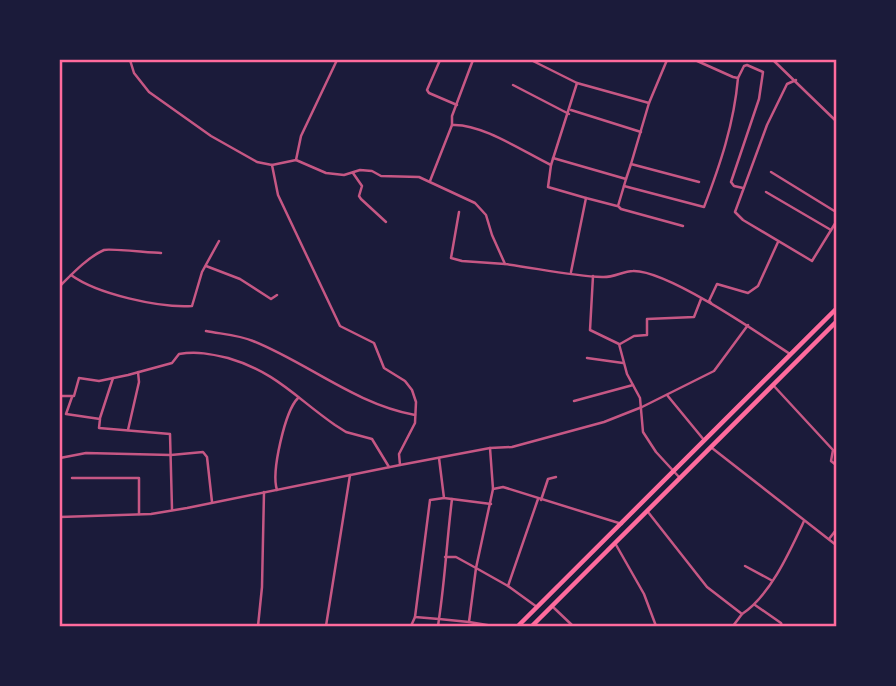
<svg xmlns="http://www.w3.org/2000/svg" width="896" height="686" font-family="Overpass,sans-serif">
  <rect width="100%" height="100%" fill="#1b1b3a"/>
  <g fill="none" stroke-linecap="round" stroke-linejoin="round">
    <g stroke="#c65784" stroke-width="2.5">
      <path d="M130,60L134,73L149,92L211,136L257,162L272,165L296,160L326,173L344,175L360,170L372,171L381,176L419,177L475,203L486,215L492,235L505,264C536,268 571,276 602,277C613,278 623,271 633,271C667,270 760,334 790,354"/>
      <path d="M440,60L427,90L429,93L457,105"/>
      <path d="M531,60L577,83"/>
      <path d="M695,60L733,77L738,78L744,66L747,65L763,72L759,99L731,182L734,186L743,188"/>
      <path d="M773,60L836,121"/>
      <path d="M796,80L787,84L767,125L735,212L743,220L812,261L836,222"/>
      <path d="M513,85L569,114"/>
      <path d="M649,103L667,60"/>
      <path d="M571,110L641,132"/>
      <path d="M452,125C481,123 524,152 551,165"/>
      <path d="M553,158L626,179L618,206L621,209L683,226"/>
      <path d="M296,160L301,136L337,60"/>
      <path d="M272,165L278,195L340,326L374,343L384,368L405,381L412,390L416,402L415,423L399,454L400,465"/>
      <path d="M771,172L836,212"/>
      <path d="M353,173L362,186L359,196L361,199L386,222"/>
      <path d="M626,179L631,164"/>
      <path d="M430,181L452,125V116L473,60"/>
      <path d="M624,186L704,207C720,165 734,124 738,78"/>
      <path d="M766,192L831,230"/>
      <path d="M586,198L617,206"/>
      <path d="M459,212L451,258L462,261L505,264"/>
      <path d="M206,266L240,279L271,299L277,295"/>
      <path d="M571,272L586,198L548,187L551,165L577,83L649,103L631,164L699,182"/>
      <path d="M71,275C97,294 159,308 192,306L202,272L219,241"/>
      <path d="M593,276L590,330L619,344L627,374L640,398L643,432L656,452L679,477"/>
      <path d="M60,286C72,274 88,257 104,250C109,248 151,253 161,253"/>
      <path d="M711,303L709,301L717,284L748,293L758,286L778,242"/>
      <path d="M206,331C221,334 239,335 253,341C308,363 355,404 415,415"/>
      <path d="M620,344L634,336L647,335V319L694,317L701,299"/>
      <path d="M587,358L623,363"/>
      <path d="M773,385L833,450L831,461L836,465"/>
      <path d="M667,395L704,440"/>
      <path d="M60,396H74L79,378L99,381L128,375L172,363L179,354C197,351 211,354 228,358C276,372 296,398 335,425L346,432L372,439L389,467"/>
      <path d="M72,397L66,414L100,419L99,428L170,434L172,509"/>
      <path d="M574,401L633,385"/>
      <path d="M100,418L113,378"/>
      <path d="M128,430L139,382L138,372"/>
      <path d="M490,448L493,489L503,487L622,524"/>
      <path d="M712,448L836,545"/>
      <path d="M60,458L86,453L171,455L203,452L207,457L212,502"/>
      <path d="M439,458L444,498L452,499"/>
      <path d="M72,478H139V514"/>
      <path d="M493,489L476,568L508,586"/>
      <path d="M277,490C271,472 285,411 298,398"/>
      <path d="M541,500L548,479L556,477"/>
      <path d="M648,512L707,587L742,614C770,596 790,551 804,521"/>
      <path d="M60,517L151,514L187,508L400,465L490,448L512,447L604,422L642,407L714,371L748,325"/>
      <path d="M829,539L836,530"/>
      <path d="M615,543L644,594L656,626"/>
      <path d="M445,557H456L476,568L469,622L493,626"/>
      <path d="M745,566L771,580"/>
      <path d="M755,605L781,623L782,626"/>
      <path d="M537,607L508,586L538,499"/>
      <path d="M553,607L573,626"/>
      <path d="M469,622L439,619C445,579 447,539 452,499L491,504"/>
      <path d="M258,626L262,587L264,492"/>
      <path d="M326,626L350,475"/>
      <path d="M411,626L415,617"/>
      <path d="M438,626L439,619L415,617L430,500L444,498"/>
      <path d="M733,626L742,614"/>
    </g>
    <g stroke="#ff6b9d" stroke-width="4.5">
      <path d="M518,626L836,309"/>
      <path d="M532,626L836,322"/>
    </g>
  </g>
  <rect width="896" height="686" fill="none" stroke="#1b1b3a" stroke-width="122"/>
  <rect x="61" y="61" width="774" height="564" fill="none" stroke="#ff6b9d" stroke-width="2.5"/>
</svg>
